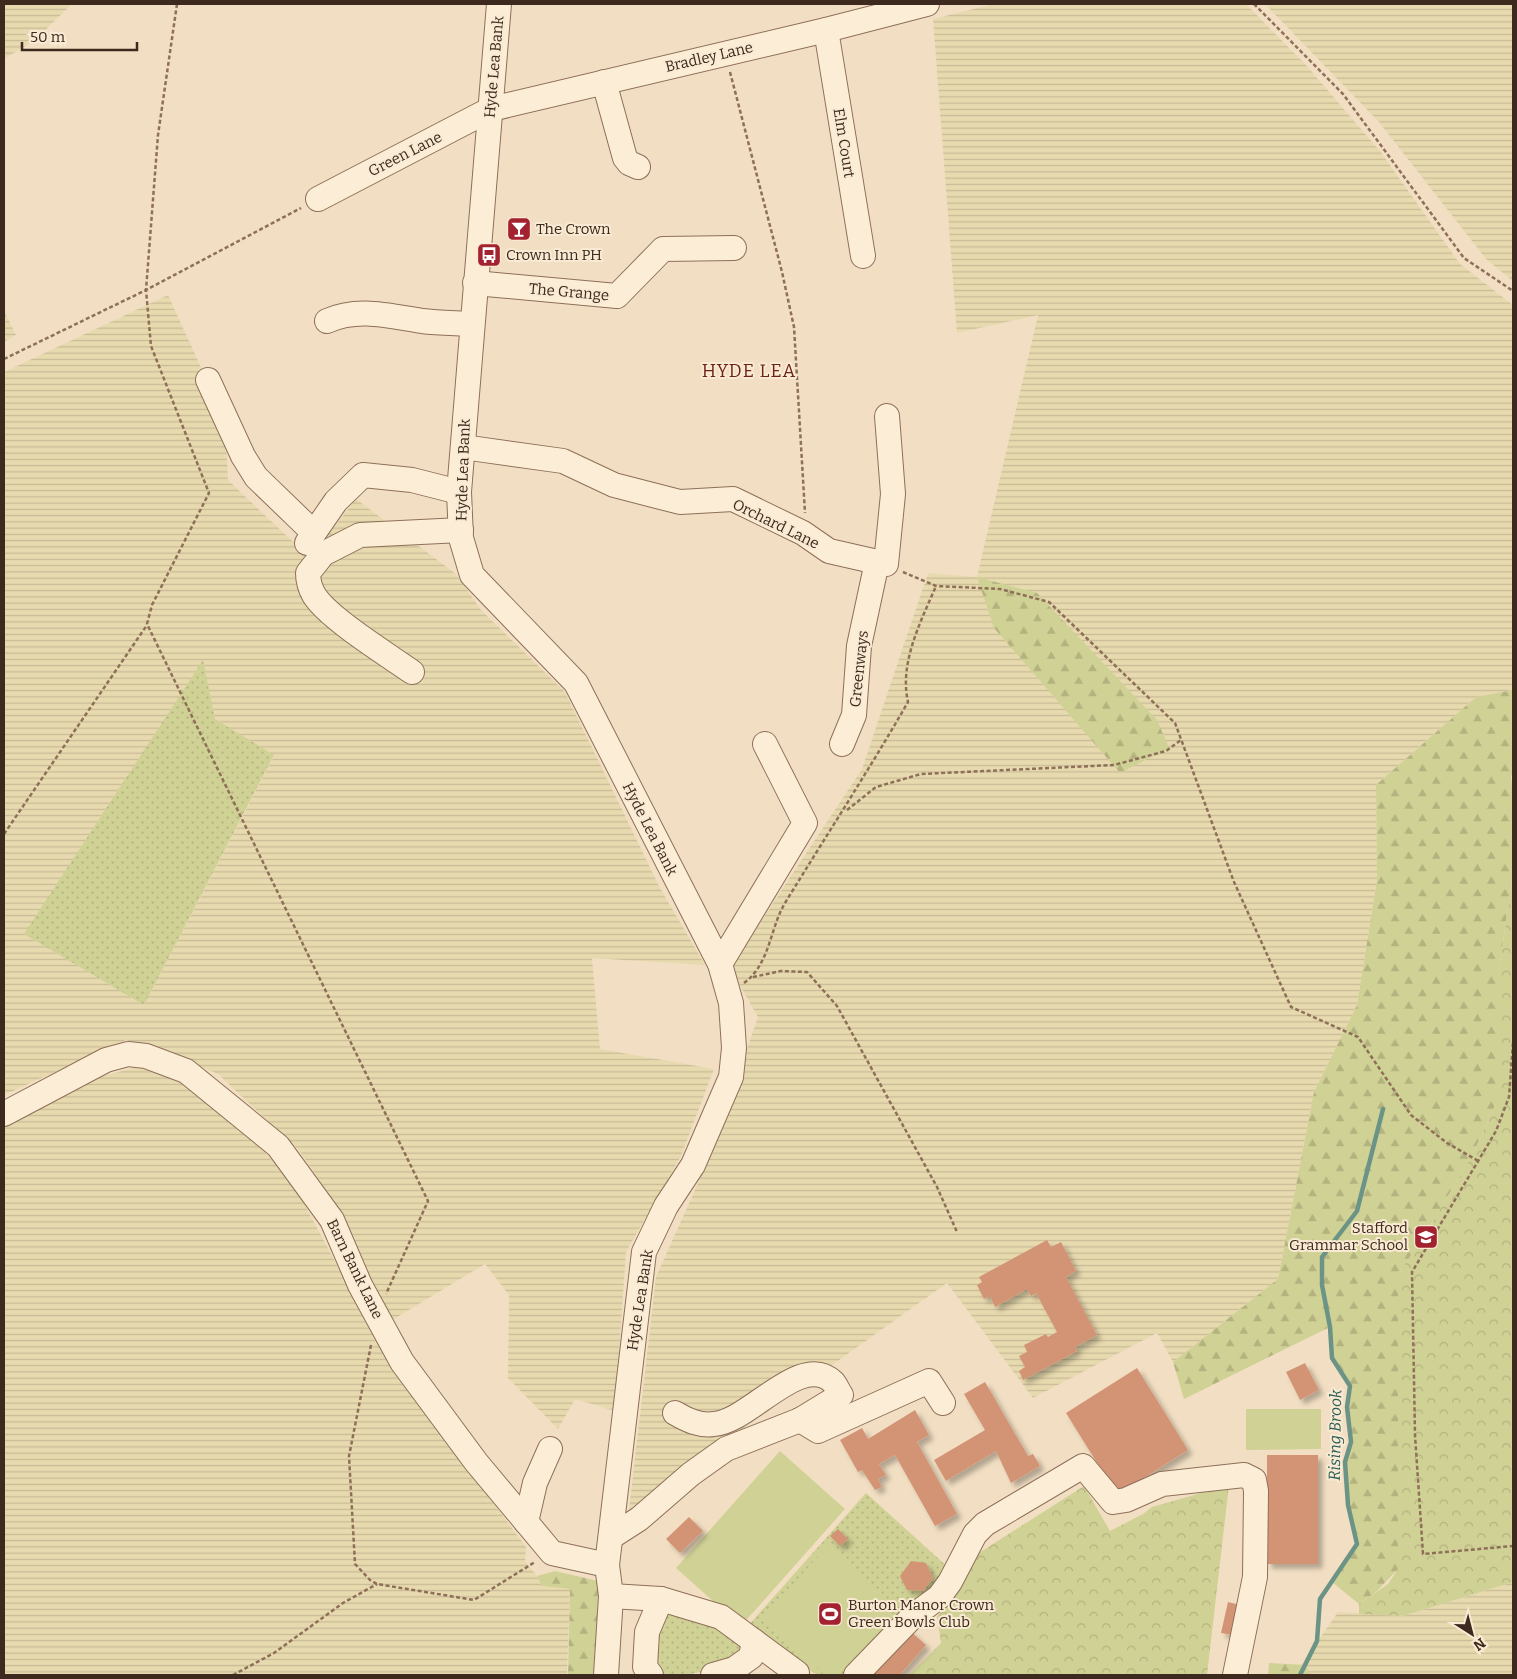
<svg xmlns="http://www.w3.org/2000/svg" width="1517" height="1679" font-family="Bitter,serif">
  <defs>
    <pattern id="farmland-rules" width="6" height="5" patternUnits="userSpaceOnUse" patternTransform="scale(1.25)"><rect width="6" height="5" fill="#e8daaf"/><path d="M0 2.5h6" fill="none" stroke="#c8bb96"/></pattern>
    <pattern id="grass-dots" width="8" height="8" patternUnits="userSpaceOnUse" patternTransform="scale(1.25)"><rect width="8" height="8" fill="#d0d195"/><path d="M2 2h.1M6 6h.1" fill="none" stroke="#b4b380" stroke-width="1.8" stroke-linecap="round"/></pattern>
    <pattern id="forest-firs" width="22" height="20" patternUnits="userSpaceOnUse" patternTransform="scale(1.25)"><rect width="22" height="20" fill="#d0d195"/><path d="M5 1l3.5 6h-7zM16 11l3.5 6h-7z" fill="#b4b380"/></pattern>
    <pattern id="park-crowns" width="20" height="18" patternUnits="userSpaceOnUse" patternTransform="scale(1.25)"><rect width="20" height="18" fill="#d0d195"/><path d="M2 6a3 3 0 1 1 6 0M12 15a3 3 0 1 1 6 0" fill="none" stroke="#b4b380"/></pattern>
    <filter id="shadow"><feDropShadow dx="4.5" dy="4.5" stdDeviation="2.5" flood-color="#0004"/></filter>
  </defs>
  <rect width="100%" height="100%" fill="#f2dfc3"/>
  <g fill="url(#farmland-rules)" fill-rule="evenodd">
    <path d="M4,4H72L35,40L4,59Z"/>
    <path d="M994,4H1246L1306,65L1380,151L1460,264L1513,305V690L1476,697L1376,785L1377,880L1357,1005L1314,1092L1278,1279L1173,1362L1157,1333L1033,1398L947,1283L629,1510L656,1277L711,1154L758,1017L730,968L862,769L928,573L977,577L1038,315L957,333L933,19Z"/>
    <path d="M1265,4H1513V281L1486,259L1379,122Z"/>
    <path d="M168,295L225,420L228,480L310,558L356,499L456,574L481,610L565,692L660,888L705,965L592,958L600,1049L714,1069L681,1156L626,1252L615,1411L575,1399L558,1429L508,1378L509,1295L485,1264L389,1322L335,1203L298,1149L218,1074L158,1049L126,1040L4,1095V372ZM202,661L215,719L274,756L144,1005Z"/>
    <path d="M4,311L16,335L4,342Z"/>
    <path d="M136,1067L185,1083L249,1134L295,1187L378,1341L403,1382L526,1547L525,1561L537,1576L542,1586L570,1589L567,1675H4V1125L90,1080Z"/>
    <path d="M1513,1582V1675H1304L1299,1668L1338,1612L1403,1616Z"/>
  </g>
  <g fill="url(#grass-dots)">
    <path d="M203,660L215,719L274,755L144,1005L24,934Z"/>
    <path d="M866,1493L950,1569L850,1675H817L747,1627Z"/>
    <path d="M670,1612L725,1627L739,1638L742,1649L733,1665L686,1675H661C653,1660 656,1623 670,1612Z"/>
  </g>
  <g fill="url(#forest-firs)">
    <path d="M977,577L1037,593L1157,720L1169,748L1120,773L994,628Z"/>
    <path d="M1513,690V774L1511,776L1513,794V872L1498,978V1099L1472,1156L1421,1241L1398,1274V1569L1376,1592L1359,1604L1332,1582L1357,1544L1348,1505L1345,1463L1351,1442L1347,1407L1350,1386L1332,1358L1330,1327L1184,1399L1173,1362L1278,1279L1314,1092L1357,1005L1377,880L1376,785L1476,697Z"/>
    <path d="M555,1571L598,1581L597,1675H568L570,1589L542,1586L537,1576Z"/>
    <path d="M1269,1663L1305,1665L1311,1675H1268Z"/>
  </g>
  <g fill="url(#park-crowns)">
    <path d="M1513,872V1582L1403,1616L1359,1614V1604L1388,1584L1398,1569V1274L1421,1241L1472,1156L1498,1099V978Z"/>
    <path d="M1229,1485L1207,1675H909L941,1643L937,1616L947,1607L971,1558L1084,1486L1110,1531L1143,1514L1152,1507Z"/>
  </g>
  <g fill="#d0d195">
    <path d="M1246,1409H1321V1449L1246,1450Z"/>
    <path d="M780,1451L845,1509L741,1626L676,1568Z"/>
    <path d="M827,1546L897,1607L838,1675H825L762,1620Z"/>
  </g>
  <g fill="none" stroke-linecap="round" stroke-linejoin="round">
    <path stroke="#6b9486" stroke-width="4.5" d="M1300,1675L1317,1641L1320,1599L1357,1544L1348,1505L1345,1462L1351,1442L1347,1407L1350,1386L1332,1358L1330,1327L1322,1285V1257L1357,1211L1383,1109"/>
  </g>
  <g fill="#d39475" filter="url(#shadow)">
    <path d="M1047,1240L1051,1247L1061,1242L1076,1271L1066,1277L1097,1335L1075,1347L1077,1351L1023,1380L1019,1371L1025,1367L1019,1356L1027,1352L1024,1345L1046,1334L1048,1337L1057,1332L1036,1293L1031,1296L1027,1289L995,1307L990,1296L984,1299L977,1285L982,1282L979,1277Z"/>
    <path d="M1305,1363L1319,1390L1300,1400L1286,1372Z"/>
    <path d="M1137,1368L1188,1450L1117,1495L1066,1413Z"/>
    <path d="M985,1382L1028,1456L1033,1454L1040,1466L1011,1483L996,1451L946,1481L934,1460L985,1430L964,1394Z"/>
    <path d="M915,1410L929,1435L917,1442L957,1514L935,1526L895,1455L879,1464L886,1475L878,1479L882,1487L875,1490L862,1470L858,1472L840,1440L862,1428L868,1439Z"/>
    <rect x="1267" y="1455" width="51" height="109"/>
    <path d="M689,1517L703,1531L680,1553L666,1539Z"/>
    <path d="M838,1529L848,1539L840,1546L830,1536Z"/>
    <path d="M911,1561L926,1563L933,1578L923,1591L907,1590L900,1576Z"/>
    <path d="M1228,1602L1240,1605L1233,1635L1221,1633Z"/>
    <path d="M909,1630L926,1645L900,1675H869Z"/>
  </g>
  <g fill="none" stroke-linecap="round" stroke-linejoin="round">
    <defs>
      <g id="minor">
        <path d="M499,4L459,492L461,538L472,575L576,683L720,964L731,1003L734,1048L731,1077L693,1165L666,1206L644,1252L607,1565L611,1596L606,1675"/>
        <path d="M826,30L863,256"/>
        <path d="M604,82L625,158L629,163L638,167"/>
        <path d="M318,199L491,109L826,30L927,4"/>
        <path d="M475,283L617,296L663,249L734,248"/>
        <path d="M327,321C358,307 389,316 422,321C438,323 455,323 472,324"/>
        <path d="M208,380L243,456L256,477L313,532"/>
        <path d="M463,447L563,461L614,485L680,502L733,499L803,533L829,551L886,564L893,494L887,416"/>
        <path d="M307,543L336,501L363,475L412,480L459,492"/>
        <path d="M412,672C388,655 328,618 314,595C310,588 308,581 308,573L323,554L360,535L461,530"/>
        <path d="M842,744L854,715L859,646L877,562"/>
        <path d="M720,964L805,823L765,744"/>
        <path d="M4,1114L106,1060L128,1054L146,1056L186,1071L278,1146L332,1220L360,1285L402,1362L476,1462L552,1553L607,1565"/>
        <path d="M800,1420L818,1431L929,1381L943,1403"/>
        <path d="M526,1522L535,1483L550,1449"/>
        <path d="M611,1537L639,1519L691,1474L726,1449L800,1420L841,1395C838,1391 836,1385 833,1382C801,1351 749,1422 714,1424C699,1426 687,1420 675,1413"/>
        <path d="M611,1596L661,1599L721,1617L797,1673V1675"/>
        <path d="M651,1675L645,1667L647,1632L661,1599"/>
        <path d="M713,1675L734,1669L751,1657L754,1641"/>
        <path d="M856,1675L913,1616L939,1597L950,1582L975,1534L985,1524L1083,1466L1113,1502L1126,1500L1162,1484L1244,1475L1254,1480L1256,1491L1255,1577L1235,1675"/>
      </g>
    </defs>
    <use href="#minor" stroke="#8e6f58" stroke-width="26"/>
    <g stroke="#8e6f58" stroke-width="2.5" stroke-dasharray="4 2.5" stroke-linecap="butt">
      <path d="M177,4L158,135L146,290L151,346L209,493L152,605L147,624L428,1201L386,1294"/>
      <path d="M1254,4L1343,94L1464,258L1513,291"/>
      <path d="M730,72L782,272L794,327L805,513"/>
      <path d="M4,359L146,290L301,208"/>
      <path d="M903,572L936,586L1000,589L1049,602L1175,723L1234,882L1291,1007L1358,1037L1411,1115L1447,1143L1480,1162"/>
      <path d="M847,810L876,787L921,774L1114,765L1166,751L1181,740"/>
      <path d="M4,834L147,625"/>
      <path d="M753,977L781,971L807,972L837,1006L937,1187L957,1232"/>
      <path d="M744,983C770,964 770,928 785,903C826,836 869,770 908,702C899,663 921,621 936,586"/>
      <path d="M1513,1043L1509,1097L1496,1131L1412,1272L1415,1435L1423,1554L1513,1546"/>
      <path d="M371,1345L349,1456L355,1564L370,1580L377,1584L474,1600L535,1562"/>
      <path d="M233,1675L274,1653L343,1603L377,1584"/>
    </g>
    <use href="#minor" stroke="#fcedd7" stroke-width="24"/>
  </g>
  <defs>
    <symbol id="bar-square" viewBox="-11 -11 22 22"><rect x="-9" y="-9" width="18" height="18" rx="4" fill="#a3222f" stroke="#f9ead3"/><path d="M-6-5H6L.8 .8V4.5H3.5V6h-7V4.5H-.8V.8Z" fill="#fff"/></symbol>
    <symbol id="bus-square" viewBox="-11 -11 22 22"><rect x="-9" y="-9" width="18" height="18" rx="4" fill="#a3222f" stroke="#f9ead3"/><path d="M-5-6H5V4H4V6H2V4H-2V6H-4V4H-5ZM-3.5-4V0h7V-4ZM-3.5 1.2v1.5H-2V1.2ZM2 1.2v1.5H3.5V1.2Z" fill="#fff"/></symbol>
    <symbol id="school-square" viewBox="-11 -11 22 22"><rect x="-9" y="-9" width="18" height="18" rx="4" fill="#a3222f" stroke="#f9ead3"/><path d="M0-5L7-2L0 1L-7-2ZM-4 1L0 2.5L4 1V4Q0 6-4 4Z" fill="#fff"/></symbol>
    <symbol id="stadium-square" viewBox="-11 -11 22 22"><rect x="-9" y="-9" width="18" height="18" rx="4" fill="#a3222f" stroke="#f9ead3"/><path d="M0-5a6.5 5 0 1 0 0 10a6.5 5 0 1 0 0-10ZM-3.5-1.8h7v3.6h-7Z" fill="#fff"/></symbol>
  </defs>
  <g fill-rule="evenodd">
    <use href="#bar-square" x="505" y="215" width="28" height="28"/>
    <use href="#bus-square" x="475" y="241" width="28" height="28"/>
    <use href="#school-square" x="1412" y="1223" width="28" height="28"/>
    <use href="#stadium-square" x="816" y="1600" width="28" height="28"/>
  </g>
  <g text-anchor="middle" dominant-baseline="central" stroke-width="4" stroke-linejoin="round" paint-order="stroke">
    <g font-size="15" fill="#3d291d" stroke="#f9ead3">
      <text transform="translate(709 57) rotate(-13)">Bradley Lane</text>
      <text transform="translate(494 67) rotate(-85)">Hyde Lea Bank</text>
      <text transform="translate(844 143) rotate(81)">Elm Court</text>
      <text transform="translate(405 154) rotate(-27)">Green Lane</text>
      <text transform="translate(569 292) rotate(5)">The Grange</text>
      <text transform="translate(463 470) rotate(-88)">Hyde Lea Bank</text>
      <text transform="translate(776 524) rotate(26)">Orchard Lane</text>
      <text transform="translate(859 669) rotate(-84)">Greenways</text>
      <text transform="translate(650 829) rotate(63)">Hyde Lea Bank</text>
      <text transform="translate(355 1269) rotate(64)">Barn Bank Lane</text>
      <text transform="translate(640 1300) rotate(-81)">Hyde Lea Bank</text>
    </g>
    <g font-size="15" fill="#3d291d" stroke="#f9ead3" text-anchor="start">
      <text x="536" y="229">The Crown</text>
      <text x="506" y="255">Crown Inn PH</text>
      <text x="1408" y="1228" text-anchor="end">Stafford<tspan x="1408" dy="17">Grammar School</tspan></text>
      <text x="848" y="1605">Burton Manor Crown<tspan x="848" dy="17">Green Bowls Club</tspan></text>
    </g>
    <g font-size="16" font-style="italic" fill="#2b5e56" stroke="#f9ead3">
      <text transform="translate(1335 1435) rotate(-89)">Rising Brook</text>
    </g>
    <g font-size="18" letter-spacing="1" fill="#6d2218" stroke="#f9ead3">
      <text x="749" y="371">HYDE LEA</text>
    </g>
  </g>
  <rect width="1517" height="1679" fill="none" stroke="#3d291d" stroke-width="10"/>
  <g transform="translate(1472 1634) rotate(144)" stroke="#f9ead3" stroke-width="4" paint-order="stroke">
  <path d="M0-4L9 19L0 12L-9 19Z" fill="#3d291d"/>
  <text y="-8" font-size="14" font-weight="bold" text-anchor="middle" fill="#3d291d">N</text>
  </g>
  <path d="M22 42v8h115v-8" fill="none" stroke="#3d291d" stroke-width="2.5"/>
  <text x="30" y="42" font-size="15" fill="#3d291d" stroke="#f9ead3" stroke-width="4" paint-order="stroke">50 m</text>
</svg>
